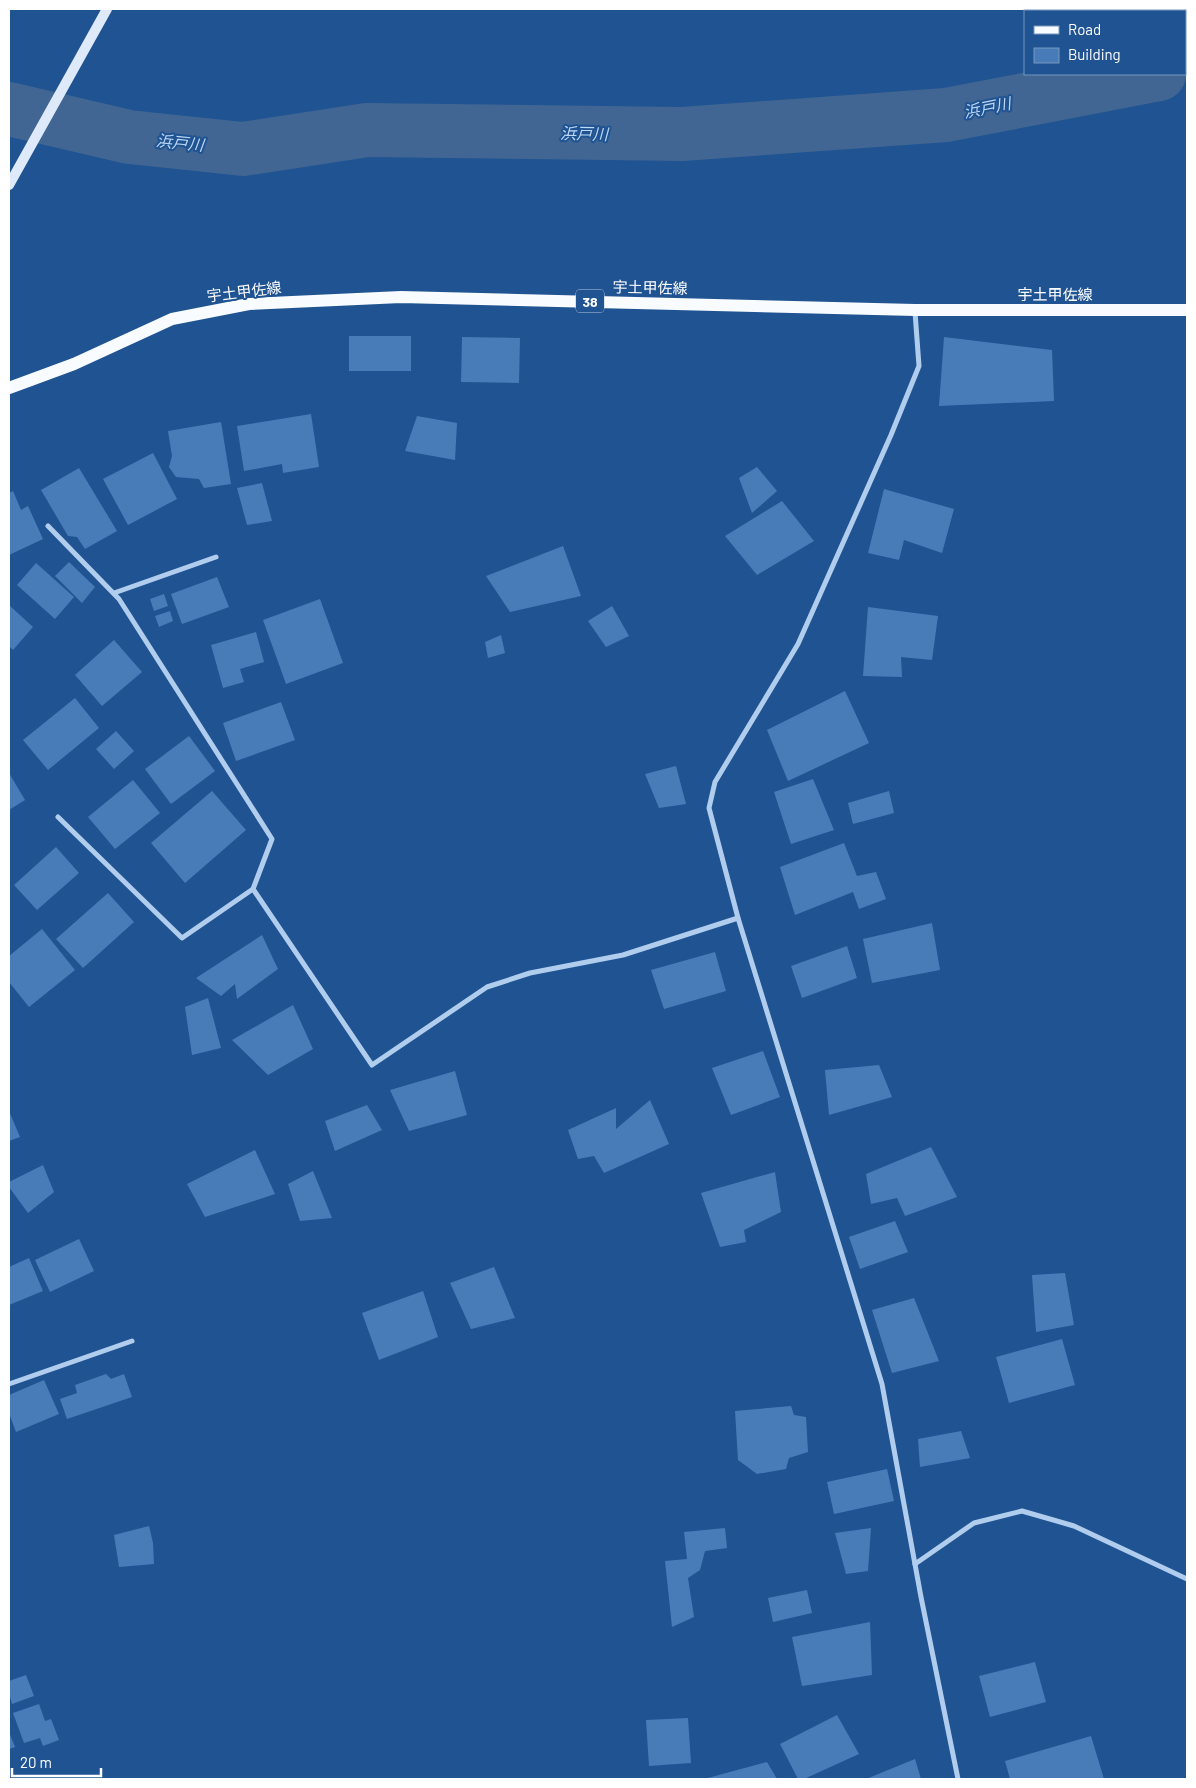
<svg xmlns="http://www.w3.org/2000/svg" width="1196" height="1788" font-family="Barlow,'Noto Sans JP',sans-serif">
  <rect width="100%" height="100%" fill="#1f5392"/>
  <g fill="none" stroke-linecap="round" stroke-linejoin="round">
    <path stroke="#416693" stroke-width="54" d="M9,109L129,137L243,149L367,130L682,134L946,115L1159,74"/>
  </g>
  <g fill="#487cb9">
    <rect x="349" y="336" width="62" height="35"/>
    <path d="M462,337L520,338L519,383L461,382Z"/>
    <path d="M944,337L1052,350L1054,401L939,406Z"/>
    <path d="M311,414L319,467L283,473L282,464L244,471L237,426Z"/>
    <path d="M417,416L457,423L455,460L405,451Z"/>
    <path d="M221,422L231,484L204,488L199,479L176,477L169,467L172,456L168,431Z"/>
    <path d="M153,453L177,499L128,525L103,479Z"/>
    <path d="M757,467L777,491L752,513L739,478Z"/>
    <path d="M79,468L117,531L85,549L77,537L68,536L41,490Z"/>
    <path d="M262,483L272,521L247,525L237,488Z"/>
    <path d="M884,489L954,509L942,553L904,540L899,560L868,553Z"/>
    <path d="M13,491L21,510L28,506L43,539L9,555V493Z"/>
    <path d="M782,501L814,541L757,575L725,536Z"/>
    <path d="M563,546L581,596L510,612L486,576Z"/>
    <path d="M69,562L95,587L82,603L55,576Z"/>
    <path d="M36,563L74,597L55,619L17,585Z"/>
    <path d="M217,577L229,607L182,624L171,594Z"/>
    <path d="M164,594L168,606L154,611L150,599Z"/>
    <path d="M320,599L343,663L286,684L263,620Z"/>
    <path d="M9,605L33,627L13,650L9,646Z"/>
    <path d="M612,606L629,636L606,647L588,621Z"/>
    <path d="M868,607L938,616L932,660L901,657L902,677L863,676Z"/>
    <path d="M170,611L173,621L159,627L155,616Z"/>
    <path d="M256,632L264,662L240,669L244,682L223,688L211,645Z"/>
    <path d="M501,635L505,653L488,658L485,642Z"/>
    <path d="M114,640L142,672L102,706L75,675Z"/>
    <path d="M845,691L869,743L788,781L767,730Z"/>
    <path d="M75,698L99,728L48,770L23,740Z"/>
    <path d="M281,702L295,740L236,761L223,723Z"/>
    <path d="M116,731L134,751L114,769L96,749Z"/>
    <path d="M189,736L215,771L171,804L145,769Z"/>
    <path d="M676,766L686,804L659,808L645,774Z"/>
    <path d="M9,773L25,800L9,810Z"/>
    <path d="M813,779L834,830L791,844L774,792Z"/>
    <path d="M133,780L160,813L115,849L88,817Z"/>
    <path d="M212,791L246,830L185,883L151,843Z"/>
    <path d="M889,791L894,813L853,824L848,803Z"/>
    <path d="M844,843L857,876L876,872L886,899L859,909L853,892L795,915L780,867Z"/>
    <path d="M56,847L79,873L37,910L14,885Z"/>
    <path d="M108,893L134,922L83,968L56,939Z"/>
    <path d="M932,923L940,970L872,983L863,939Z"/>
    <path d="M42,929L75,970L29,1007L9,982V956Z"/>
    <path d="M262,935L278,969L237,999L235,984L221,996L196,978Z"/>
    <path d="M847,946L857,978L802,998L791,966Z"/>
    <path d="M715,952L726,991L664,1009L651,970Z"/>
    <path d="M208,998L221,1048L192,1055L185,1007Z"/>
    <path d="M293,1005L313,1049L268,1075L232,1040Z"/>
    <path d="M763,1051L780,1097L731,1115L712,1068Z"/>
    <path d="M879,1065L892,1097L829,1115L825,1070Z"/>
    <path d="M455,1071L467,1115L409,1131L390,1090Z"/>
    <path d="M650,1100L669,1144L604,1173L594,1156L578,1159L568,1130L616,1108V1129Z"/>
    <path d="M367,1105L382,1130L335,1151L325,1121Z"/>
    <path d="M9,1111L20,1137L9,1141Z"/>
    <path d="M931,1147L957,1197L905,1216L897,1198L871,1204L866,1174Z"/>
    <path d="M255,1150L275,1194L205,1217L187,1184Z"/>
    <path d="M43,1165L54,1192L28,1213L9,1187V1182Z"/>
    <path d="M313,1171L332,1218L300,1221L288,1184Z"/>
    <path d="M775,1172L781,1212L744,1230L746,1242L720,1247L701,1193Z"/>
    <path d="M895,1221L908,1252L860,1269L849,1237Z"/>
    <path d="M79,1239L94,1271L50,1292L35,1260Z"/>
    <path d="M29,1258L43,1291L9,1305V1267Z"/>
    <path d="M494,1267L515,1318L471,1329L450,1283Z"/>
    <path d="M1065,1273L1074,1325L1036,1332L1032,1275Z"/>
    <path d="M423,1291L438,1337L379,1360L362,1313Z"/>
    <path d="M914,1298L939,1361L892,1373L872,1310Z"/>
    <path d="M1062,1339L1075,1385L1009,1403L996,1357Z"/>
    <path d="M106,1374L111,1379L124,1374L132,1397L67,1419L60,1399L77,1393L75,1385Z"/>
    <path d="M44,1380L59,1414L16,1432L9,1413V1395Z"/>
    <path d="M791,1406L794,1415L806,1417L808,1452L789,1458L786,1469L757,1474L738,1460L735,1411Z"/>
    <path d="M961,1431L970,1458L920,1467L918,1439Z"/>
    <path d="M887,1469L894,1501L834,1514L827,1482Z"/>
    <path d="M149,1526L153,1543L154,1564L119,1567L114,1535Z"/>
    <path d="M725,1528L727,1548L705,1551L700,1570L688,1578L694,1617L672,1627L665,1561L687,1559L684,1532Z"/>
    <path d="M871,1528L868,1571L846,1574L835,1533Z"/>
    <path d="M807,1590L812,1613L773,1622L768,1598Z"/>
    <path d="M870,1622L872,1675L802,1686L792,1637Z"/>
    <path d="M1035,1662L1046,1702L990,1717L979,1676Z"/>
    <path d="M26,1675L34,1696L12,1704L9,1693V1681Z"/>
    <path d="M39,1704L45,1721L51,1719L59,1740L43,1746L40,1738L24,1743L13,1713Z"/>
    <path d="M837,1715L859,1754L804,1779H798L780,1744Z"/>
    <path d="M688,1718L691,1763L649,1766L646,1720Z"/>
    <path d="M9,1732L15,1747L9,1749Z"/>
    <path d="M1091,1736L1104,1779H1010L1005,1761Z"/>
    <path d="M915,1759L921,1779H866Z"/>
    <path d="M767,1762L777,1779H704Z"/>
  </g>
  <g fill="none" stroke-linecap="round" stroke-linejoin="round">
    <g stroke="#b1cdee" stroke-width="5">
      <path d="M915,312L919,366L891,435L798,644L715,782L709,808L738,918L882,1384L921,1597L958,1779"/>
      <path d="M48,526L119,599L272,839L253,889L372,1065L487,987L530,973L623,955L738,918"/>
      <path d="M114,593L216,557"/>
      <path d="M58,817L182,938L253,889"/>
      <path d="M9,1384L132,1341"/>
      <path d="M915,1564L974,1523L1022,1511L1074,1526L1187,1579"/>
    </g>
    <path stroke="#deeafa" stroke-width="10" d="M9,185L107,9"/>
    <path stroke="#f8fbff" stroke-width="12" d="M9,388L74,364L172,319L249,304L401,297L915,310H1187"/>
  </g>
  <g text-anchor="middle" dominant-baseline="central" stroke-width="4" stroke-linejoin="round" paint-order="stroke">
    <rect fill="#1f5392" stroke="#bccbde" stroke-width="1" x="576" y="289.5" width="28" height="23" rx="4"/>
    <g font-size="14" font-weight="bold" fill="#fff">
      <text x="590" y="301">38</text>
    </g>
    <g font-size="15" fill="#fff" stroke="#1f5392">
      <text transform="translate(650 287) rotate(1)">宇土甲佐線</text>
      <text transform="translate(244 291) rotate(-7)">宇土甲佐線</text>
      <text x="1055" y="294">宇土甲佐線</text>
    </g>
    <g font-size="16" font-style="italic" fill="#bdd7f4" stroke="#1f5392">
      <text transform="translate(987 107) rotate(-11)">浜戸川</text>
      <text transform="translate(584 133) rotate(1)">浜戸川</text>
      <text transform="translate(180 142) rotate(6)">浜戸川</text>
    </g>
  </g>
  <rect width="1196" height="1788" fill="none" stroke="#ffffff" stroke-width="20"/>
  <rect x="1024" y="10" width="162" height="65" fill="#1f5392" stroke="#7998be"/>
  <rect x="1034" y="26" width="25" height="8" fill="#f8fbff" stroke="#7998be"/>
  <text x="1068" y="35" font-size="15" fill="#ffffff">Road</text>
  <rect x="1034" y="48" width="25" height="15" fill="#487cb9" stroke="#7998be"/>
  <text x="1068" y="60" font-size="15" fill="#ffffff">Building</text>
  <path d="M12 1768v8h89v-8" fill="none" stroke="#ffffff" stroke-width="2.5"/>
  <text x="20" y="1768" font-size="15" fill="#ffffff" stroke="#1f5392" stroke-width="4" paint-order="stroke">20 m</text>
</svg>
